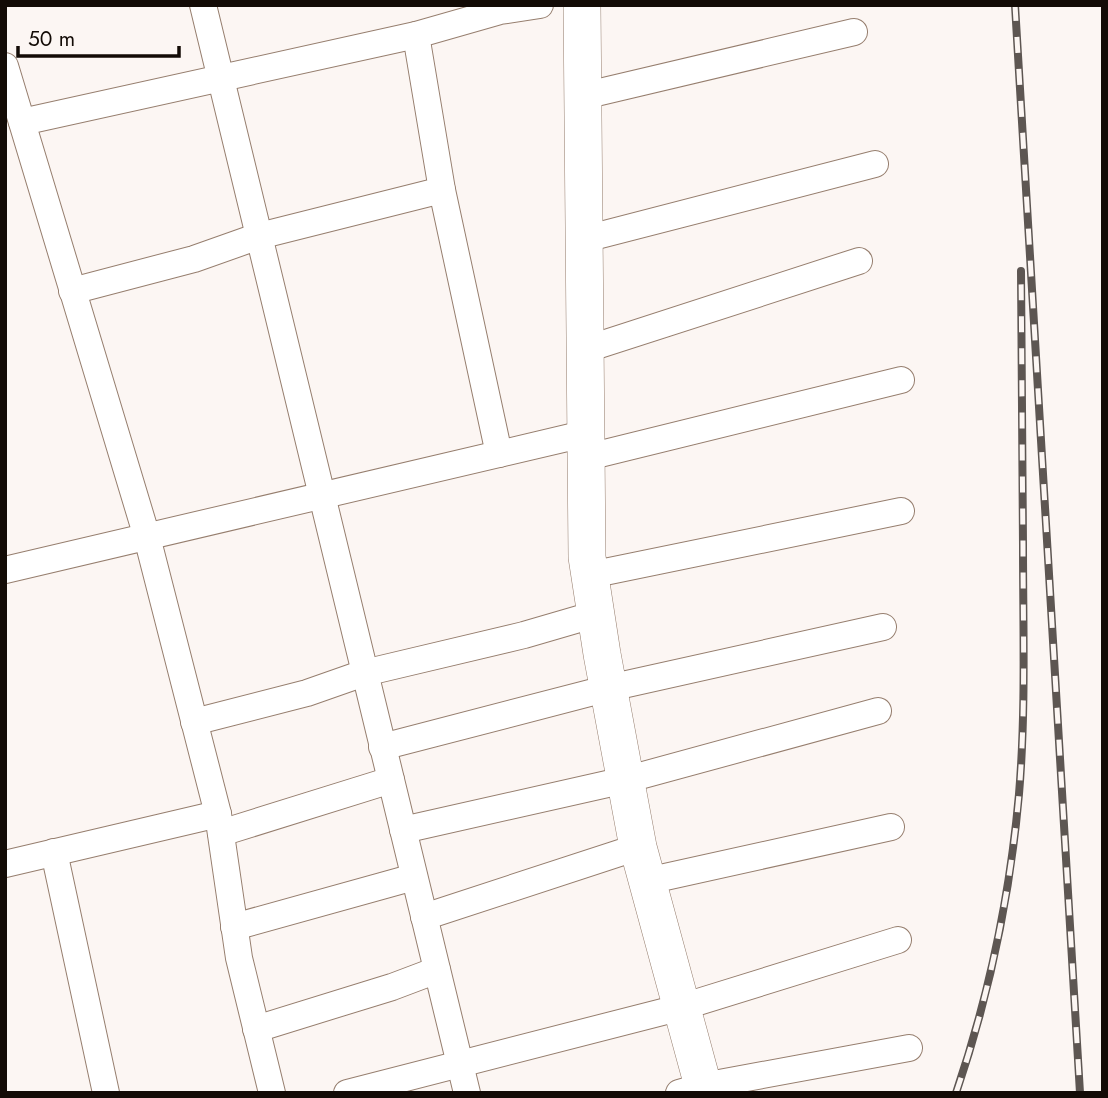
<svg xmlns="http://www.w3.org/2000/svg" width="1108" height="1098" font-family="Jost,sans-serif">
  <rect width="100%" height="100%" fill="#fcf6f3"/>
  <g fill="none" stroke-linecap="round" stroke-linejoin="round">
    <defs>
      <g id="street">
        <path d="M203,5L467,1093"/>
        <path d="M5,66L147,537L218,814L239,958L272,1093"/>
        <path d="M583,96L854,32"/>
        <path d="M22,122L416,35L500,11L540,5"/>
        <path d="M442,190L499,454"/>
        <path d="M585,239L875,164"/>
        <path d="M72,291L194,259L259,236L442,190L416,35"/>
        <path d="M587,349L859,261"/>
        <path d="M588,457L901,380"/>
        <path d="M5,570L588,433"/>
        <path d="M590,575L901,511"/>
        <path d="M194,722L307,693L364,673L524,635L596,614"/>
        <path d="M382,747L609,688L883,627"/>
        <path d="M403,830L625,780L878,711"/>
        <path d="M221,833L391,780"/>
        <path d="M54,852L106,1093"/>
        <path d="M5,864L218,814"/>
        <path d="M647,881L891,827"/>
        <path d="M424,917L638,847"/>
        <path d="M234,927L414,877"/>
        <path d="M256,1029L392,987L437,970"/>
        <path d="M347,1093L682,1007L898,940"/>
        <path d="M679,1093L703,1086L909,1048"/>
      </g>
      <path id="secondary" d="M582,5L587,557L602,654L638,847L705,1093"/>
    </defs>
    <use href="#street" stroke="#967e6e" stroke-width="28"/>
    <use href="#secondary" stroke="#967e6e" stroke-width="38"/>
    <use href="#street" stroke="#fff" stroke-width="26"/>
    <use href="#secondary" stroke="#fff" stroke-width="37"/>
    <defs>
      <g id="rail">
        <path d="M1015,5L1080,1093"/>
        <path d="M956,1093C989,996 1010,895 1019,794C1026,711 1023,628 1023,545C1022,454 1022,362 1021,271"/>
      </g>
    </defs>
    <use href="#rail" stroke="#5d5652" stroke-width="8"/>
    <use href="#rail" stroke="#fcf6f3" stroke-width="5" stroke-dasharray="16" stroke-linecap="butt"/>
  </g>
  <rect width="1108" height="1098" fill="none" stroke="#130b06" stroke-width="14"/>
  <path d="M18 46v10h161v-10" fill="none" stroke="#130b06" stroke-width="3.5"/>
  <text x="28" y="46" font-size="21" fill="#130b06" stroke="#fcf6f3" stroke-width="5" paint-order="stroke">50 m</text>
</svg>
